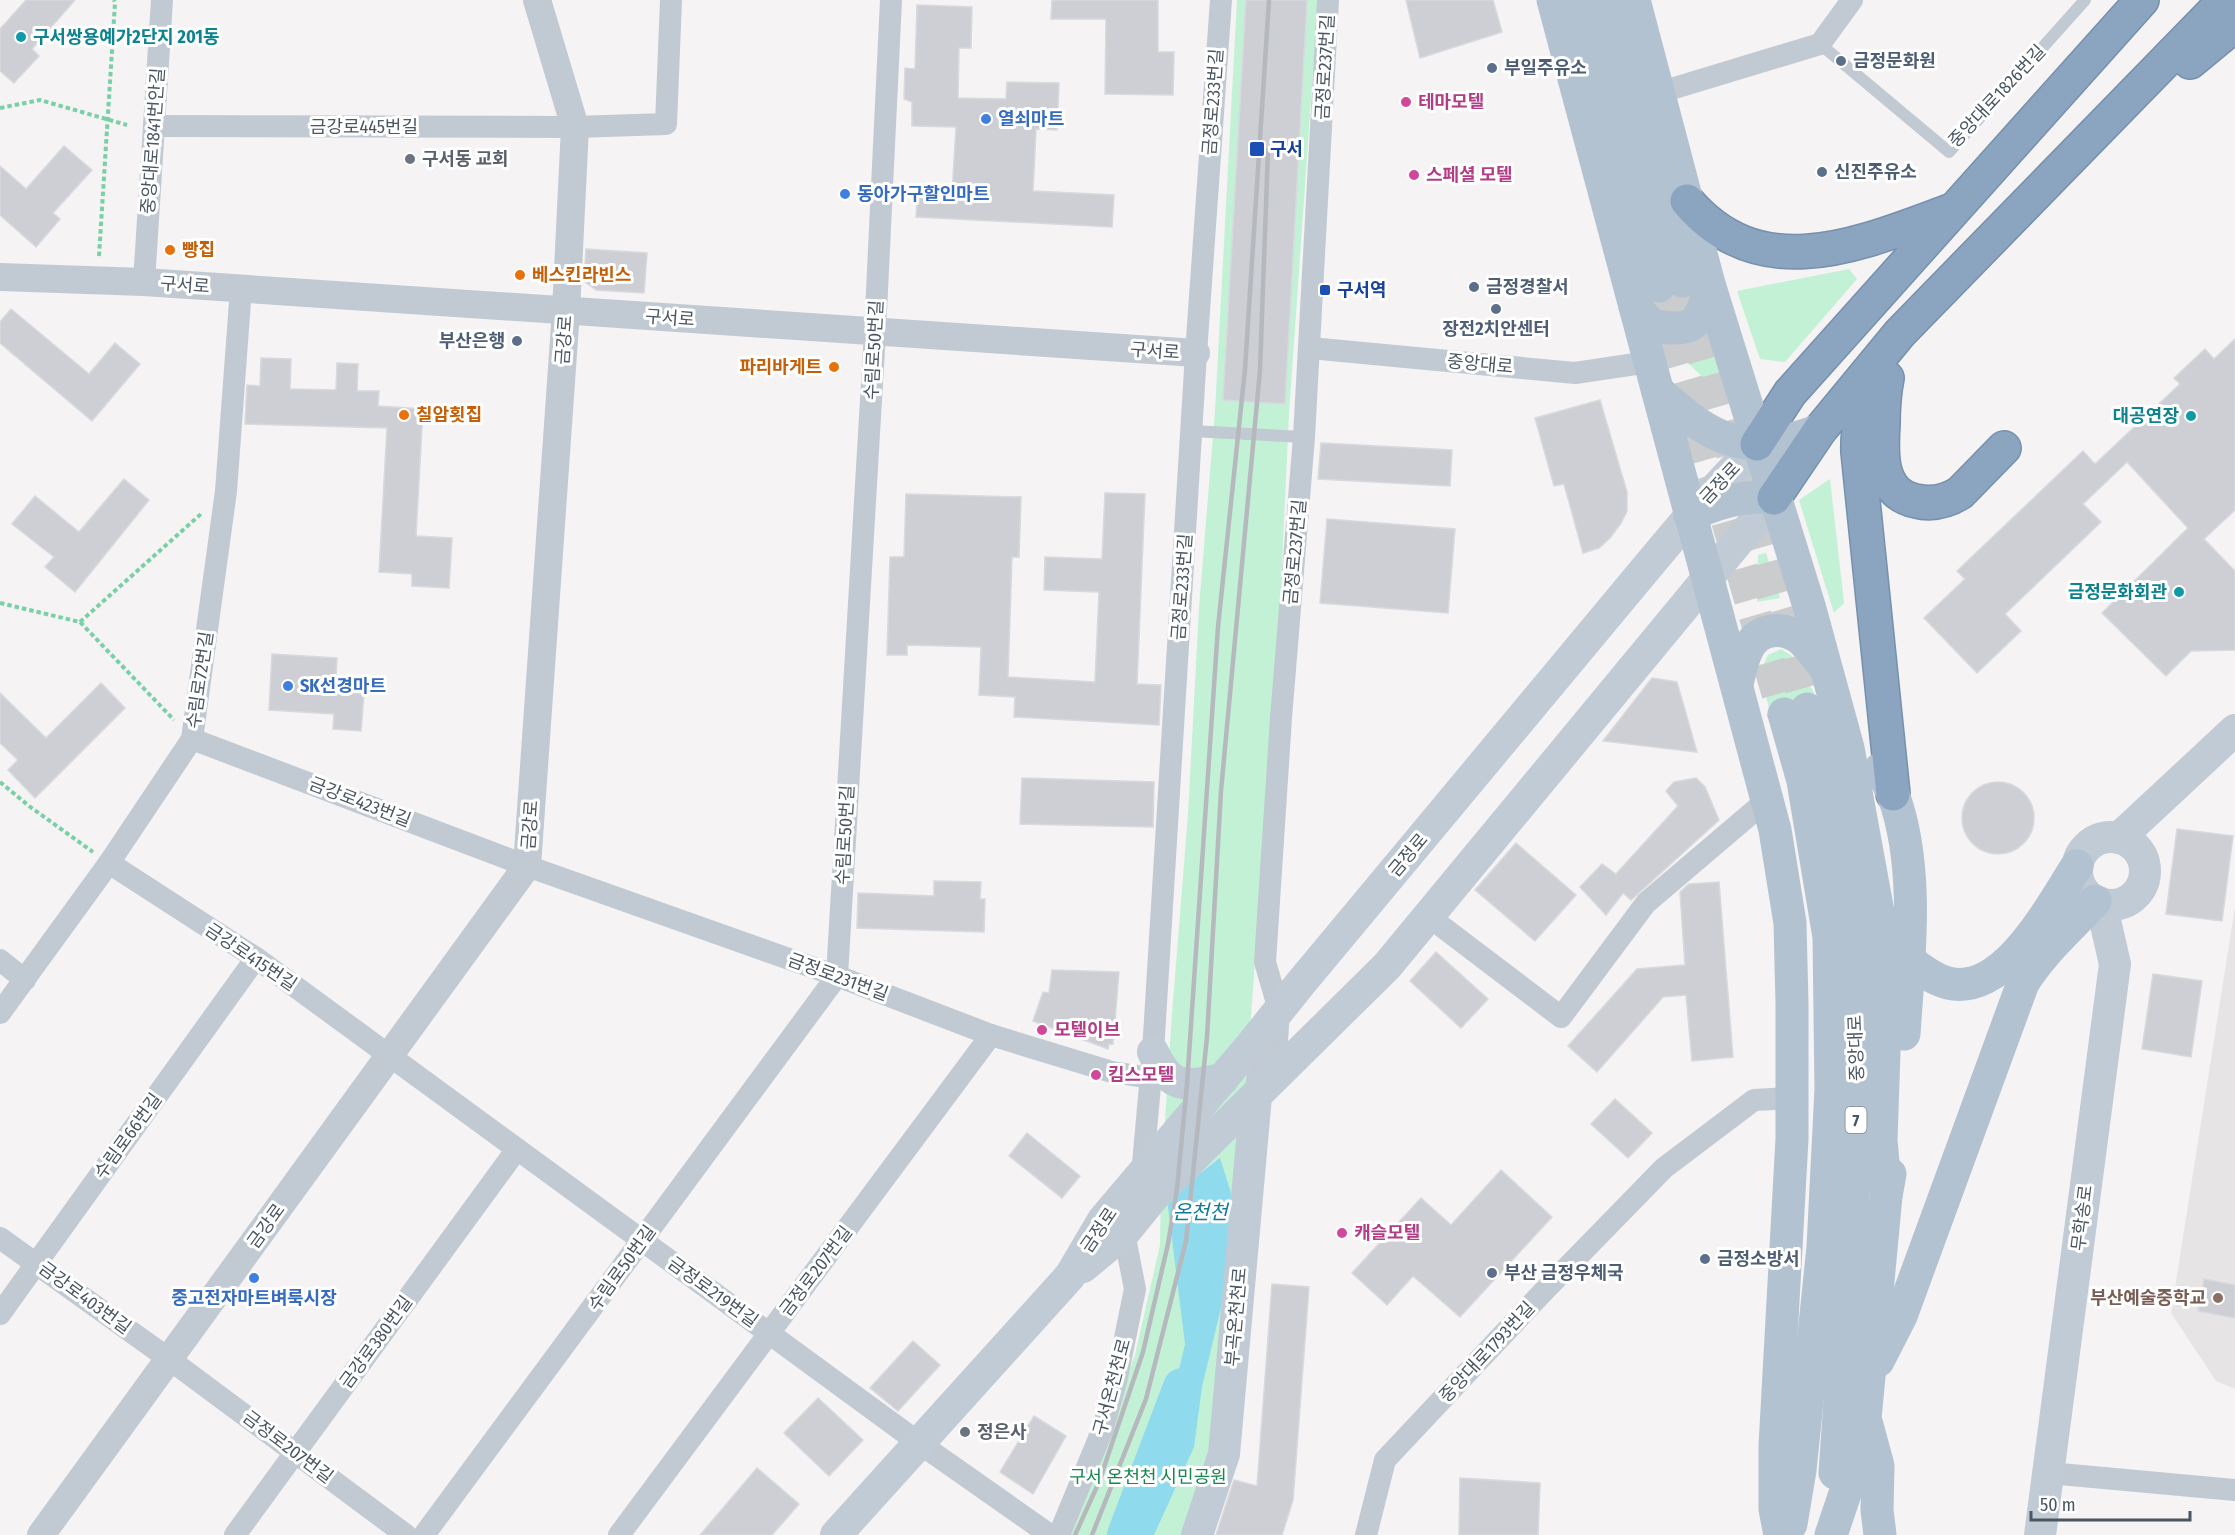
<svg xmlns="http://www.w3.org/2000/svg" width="2235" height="1535" font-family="'Fira Sans Condensed','Noto Sans KR',sans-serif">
  <rect width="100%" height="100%" fill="#f5f3f3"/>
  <path fill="#e6e4e5" d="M2235,907V1389L2216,1381L2171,1313Z"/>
  <g fill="#c3f1d5">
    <path d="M1237,0H1318L1289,414L1278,650L1233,1259L1211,1462L1187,1535H1061L1077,1507L1135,1355L1160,1245L1161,1183L1172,1014L1188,814L1199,608L1215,411Z"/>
    <path d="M1849,269L1857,279L1785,362L1760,359L1737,291Z"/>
    <path d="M1709,335L1723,381L1713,387L1672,348Z"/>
    <path d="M1830,479L1844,603L1834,613L1799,500Z"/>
    <path d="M1766,553L1780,598L1757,602L1758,555Z"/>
    <path d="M1781,649L1792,656L1816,696L1802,697L1770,712L1760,672L1768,655Z"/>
  </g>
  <path fill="#90daee" d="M1220,1158L1231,1193L1225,1291L1202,1387L1194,1447L1154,1535H1123L1155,1473L1185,1344L1167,1199Z"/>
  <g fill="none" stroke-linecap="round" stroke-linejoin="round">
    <path stroke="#90daee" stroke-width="38" d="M1126,1535L1182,1387"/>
  </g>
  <g fill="#cdcfd5" stroke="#d7d9de" stroke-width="1.5">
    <path d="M26,0H75L32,49L39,56L14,83L0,71V29Z"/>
    <path d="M1052,0H1158V52H1174L1173,95L1105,94L1106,19H1051Z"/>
    <path d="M1246,0H1307L1285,404L1223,400Z"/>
    <path d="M1406,0H1493L1502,32L1420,58Z"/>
    <path d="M917,5L972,7L971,48H959L958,98L1006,99L1007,82L1059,83L1057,130L1036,129L1033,191L1114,195L1112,227L916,217L918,192L952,194L956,127L912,126V102L904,99L905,68L915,69Z"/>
    <path d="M64,146L92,170L53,213L60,219L36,247L0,215V166L26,189Z"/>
    <path d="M586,249L647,253L644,293L596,290L584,281Z"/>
    <path d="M11,309L89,374L115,343L140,364L92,421L0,343V322Z"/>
    <path d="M2235,339V510L2204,539L2235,571V650L2191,651L2166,676L2102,613L2188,528L2127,462L2083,504L2101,522L2005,614L2021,631L1977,673L1924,618L1965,579L1957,571L2083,451L2095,464L2180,384L2174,378L2205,349L2214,359Z"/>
    <path d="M261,358L291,359L290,389L336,390L337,363L358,364L357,391H379L378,406L423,409L416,536L452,538L449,588L412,586V574L379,572L387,428L245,424L247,385L260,386Z"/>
    <path d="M1600,400L1627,492V511L1621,523L1610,538L1599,548L1583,553L1564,484L1554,486L1535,418Z"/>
    <path d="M1321,443L1452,450L1450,486L1318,479Z"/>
    <path d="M124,479L149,500L75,592L45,567L54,557L12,524L35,496L79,532Z"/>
    <path d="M1105,493L1145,494L1137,684L1161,685L1159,725L1014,717L1015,697L979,695L981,647L907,645V655H887L890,557H904L906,494L1021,497L1019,557H1012L1008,677L1095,682L1099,592L1044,590L1045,557L1102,559Z"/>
    <path d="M1327,519L1455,529L1448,613L1320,603Z"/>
    <path d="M272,654L337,658L335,692L364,694L361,731L333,729L334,714L269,710Z"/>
    <path d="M1652,678L1677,682L1697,752L1603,741Z"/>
    <path d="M101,683L125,708L35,798L8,770L18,760L0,743V693L46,738Z"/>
    <path d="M1022,778L1154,782L1153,827L1020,824Z"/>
    <path d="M1696,778L1705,787L1719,820L1631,900L1623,893L1606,915L1580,887L1602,864L1616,874L1678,806L1666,791L1674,782Z"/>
    <circle cx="1998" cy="818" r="36"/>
    <path d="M2177,829L2233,836L2222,921L2166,914Z"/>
    <path d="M1516,843L1576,895L1535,941L1475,890Z"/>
    <path d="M934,881L981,882L980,899H985L984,932L857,928L858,893L934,896Z"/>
    <path d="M1719,882L1733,1057L1692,1061L1686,995L1663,997L1597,1072L1568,1046L1637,969L1685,965L1680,892L1689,884Z"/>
    <path d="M1436,952L1488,999L1461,1028L1410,981Z"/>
    <path d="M1052,970L1119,972L1113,1044H1109L1108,1049L1033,1021L1043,992L1049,993Z"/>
    <path d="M2153,974L2202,981L2191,1057L2142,1049Z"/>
    <path d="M1615,1099L1652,1133L1628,1158L1591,1124Z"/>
    <path d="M1027,1133L1080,1176L1062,1198L1009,1156Z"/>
    <path d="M1501,1170L1552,1217L1460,1317L1413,1276L1387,1305L1352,1273L1421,1198L1451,1225Z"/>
    <path d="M2204,1279L2235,1285V1318L2198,1311Z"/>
    <path d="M1272,1284L1309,1287L1293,1500L1282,1535H1216L1234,1480L1257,1486Z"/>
    <path d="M913,1341L940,1365L898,1411L870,1388Z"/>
    <path d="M818,1398L863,1440L829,1476L784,1433Z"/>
    <path d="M1034,1416L1066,1436L1033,1494L1000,1472Z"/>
    <path d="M757,1468L799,1504L772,1535H700Z"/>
    <path d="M1460,1478L1540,1483L1538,1535H1459Z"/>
  </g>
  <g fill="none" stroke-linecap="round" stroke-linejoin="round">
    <g stroke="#caccce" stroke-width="33" stroke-dasharray="33 16" stroke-linecap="butt">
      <path d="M1682,281L1807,709"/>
      <path d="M1659,286L1784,714"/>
    </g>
    <defs>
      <g id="motorway">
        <path d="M2190,62L2235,25"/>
        <path d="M1687,201C1761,288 1860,244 1950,211"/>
        <path d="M1875,374C1864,399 1857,424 1858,452L1893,794"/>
        <path d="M1887,378C1884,393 1883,409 1883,424C1881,454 1879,493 1916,501C1932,505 1947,501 1960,493L2004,448"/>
        <path d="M1757,444L1790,393L2142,0"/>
        <path d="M1774,498L1820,430L1900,333L2225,0"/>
      </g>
    </defs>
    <use href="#motorway" stroke="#7690ad" stroke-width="36"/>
    <g stroke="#7ad0a6" stroke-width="4" stroke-dasharray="4.5 3" stroke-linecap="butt">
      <path d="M0,108L40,100L127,125"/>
      <path d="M99,256L115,3L114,0"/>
      <path d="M0,603L80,622L174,720"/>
      <path d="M80,622L201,514"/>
      <path d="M0,782L29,806L93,852"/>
    </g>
    <g stroke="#c1cad2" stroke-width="12">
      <path d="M1820,44L1949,152L2085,0"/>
      <path d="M1192,431L1304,437"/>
    </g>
    <g stroke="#c1cad2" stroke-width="22">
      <path d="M1658,93L1820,44L1852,0"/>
      <path d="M154,126L575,127L666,124L671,0"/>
      <path d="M144,282L162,0"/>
      <path d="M1310,348L1575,373L1649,362"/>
      <path d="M192,739L527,866L837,976L991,1035L1112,1072L1151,1078"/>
      <path d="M109,863L256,958L919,1443L1050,1535"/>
      <path d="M1428,916L1561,1017L1646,903L1767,800"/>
      <path d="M0,960L25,980"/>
      <path d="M0,1013L109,863L192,739L226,491L241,288"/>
      <path d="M1256,1096L1258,1067L1277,1041L1279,1010L1265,962L1281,718L1304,437L1328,0"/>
      <path d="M1142,1175L1153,1052L1196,353L1221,0"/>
      <path d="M0,1238L169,1359L406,1535"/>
      <path d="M0,1314L256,958"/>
      <path d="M2049,1473L2235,1490"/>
      <path d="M235,1535L517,1149"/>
      <path d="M424,1535L837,976L875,332L891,0"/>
      <path d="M619,1535L991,1035"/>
      <path d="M1059,1535L1102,1431L1116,1382L1135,1289L1124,1233L1129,1221"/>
      <path d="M1366,1535L1385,1460L1544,1291L1664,1168L1754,1100L1792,1098"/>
    </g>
    <g stroke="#c1cad2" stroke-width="28">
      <path d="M0,277L144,282L1196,353"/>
      <path d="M41,1535L527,866L566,311L575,127L537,0"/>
    </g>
    <g stroke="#c1cbd6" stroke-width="32">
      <circle cx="2111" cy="871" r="34"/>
      <path d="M2119,838L2235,730"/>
      <path d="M1153,1052C1171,1090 1185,1087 1223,1079"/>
      <path d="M1083,1267L1124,1233L1155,1195L1387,966L1774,498"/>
      <path d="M836,1535L1070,1276L1103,1220L1252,1044L1300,984L1648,566L1690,516L1757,444"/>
      <path d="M1197,1535L1224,1454L1256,1096"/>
      <path d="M2040,1535L2115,964L2101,903"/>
    </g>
    <g stroke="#b3c2d1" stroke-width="33">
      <path d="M1553,0L1775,830L1790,923L1792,1004V1139L1775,1446V1509L1780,1535"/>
      <path d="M1583,0L1659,286"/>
      <path d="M1607,0L1682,281"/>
      <path d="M1634,0L1709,284L1810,609L1848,748L1880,923L1885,1023L1881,1140L1886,1196"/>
      <path d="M1635,306L1651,325C1694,334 1702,324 1709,284"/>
      <path d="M1658,391C1714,442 1746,458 1820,430"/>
      <path d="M1690,516C1717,502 1744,495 1774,498"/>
      <path d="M1737,684C1742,663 1746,635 1771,631C1782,629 1793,633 1802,640C1810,648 1817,657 1824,666"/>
      <path d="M1807,709L1826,774L1851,930L1858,1082L1851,1241L1835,1473"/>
      <path d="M1784,714L1803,781L1829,937L1831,1089L1823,1247L1800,1470L1791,1524"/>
      <path d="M1880,769C1884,777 1890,786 1893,794C1920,867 1909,958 1904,1034"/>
      <path d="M1909,960C1921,970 1933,979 1948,983C2005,997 2051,905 2077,866"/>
      <path d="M1878,1361L1901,1316L2023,983C2043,951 2070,928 2095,901"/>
      <path d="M1867,1425L1878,1466L1877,1510L1880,1535"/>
      <path d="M1831,1535L1856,1461L1865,1419L1886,1196L1890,1174"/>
    </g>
    <use href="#motorway" stroke="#8ba5c1" stroke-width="33"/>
    <g stroke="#b5b8bd" stroke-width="4.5">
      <path d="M1075,1535L1099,1482L1143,1352L1168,1244L1177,1189L1187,1084L1218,627L1245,369L1269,0"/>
      <path d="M1092,1535L1146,1399L1186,1241L1207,1037L1221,791L1260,370L1268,150"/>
    </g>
  </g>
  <g fill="#0f9aa8" stroke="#fff" stroke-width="2">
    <circle cx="21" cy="37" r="6"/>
    <circle cx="2191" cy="416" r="6"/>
    <circle cx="2179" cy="592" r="6"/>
  </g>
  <g fill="#5c6f8a" stroke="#fff" stroke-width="2">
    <circle cx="1841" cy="61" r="6"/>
    <circle cx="1492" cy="68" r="6"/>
    <circle cx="1822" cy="172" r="6"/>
    <circle cx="1474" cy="287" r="6"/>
    <circle cx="1496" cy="309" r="6"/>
    <circle cx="517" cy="341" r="6"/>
    <circle cx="1705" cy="1259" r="6"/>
    <circle cx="1492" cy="1273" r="6"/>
  </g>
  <g fill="#d1479c" stroke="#fff" stroke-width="2">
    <circle cx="1406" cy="102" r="6"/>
    <circle cx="1414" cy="175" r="6"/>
    <circle cx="1042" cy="1030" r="6"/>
    <circle cx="1096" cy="1075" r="6"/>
    <circle cx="1342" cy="1233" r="6"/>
  </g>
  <g fill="#3f7fe0" stroke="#fff" stroke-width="2">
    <circle cx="986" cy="119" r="6"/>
    <circle cx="845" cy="194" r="6"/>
    <circle cx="288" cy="686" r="6"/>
    <circle cx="254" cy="1278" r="6"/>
  </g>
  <g fill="#1a4fb4" stroke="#fff" stroke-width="2">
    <rect x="1249" y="141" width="16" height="16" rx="3"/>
    <rect x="1319" y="284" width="12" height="12" rx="3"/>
  </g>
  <g fill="#6b7280" stroke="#fff" stroke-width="2">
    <circle cx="410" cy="159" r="6"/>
    <circle cx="965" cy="1432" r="6"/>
  </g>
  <g fill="#e8710a" stroke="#fff" stroke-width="2">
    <circle cx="170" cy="250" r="6"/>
    <circle cx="520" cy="275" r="6"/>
    <circle cx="834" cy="367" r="6"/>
    <circle cx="404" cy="415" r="6"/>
  </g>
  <circle fill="#8d6e63" stroke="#fff" stroke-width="2" cx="2218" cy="1298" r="6"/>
  <g text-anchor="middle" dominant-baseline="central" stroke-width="6" stroke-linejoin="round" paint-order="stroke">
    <rect fill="#fff" stroke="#808990" stroke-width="1.5" x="1845.5" y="1107" width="21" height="26" rx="4.5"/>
    <g font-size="16" font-weight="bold" fill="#4a5661">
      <text x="1856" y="1120">7</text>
    </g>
    <g font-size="18" font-weight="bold" fill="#0d838f" stroke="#fff" text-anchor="end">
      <text x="33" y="37" text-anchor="start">구서쌍용예가2단지 201동</text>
      <text x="2179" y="416">대공연장</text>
      <text x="2167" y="592">금정문화회관</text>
    </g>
    <g font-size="18" font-weight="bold" fill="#4e5e75" stroke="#fff" text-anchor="start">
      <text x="1853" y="61">금정문화원</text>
      <text x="1504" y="68">부일주유소</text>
      <text x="1834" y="172">신진주유소</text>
      <text x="1486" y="287">금정경찰서</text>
      <text x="1496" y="329" text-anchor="middle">장전2치안센터</text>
      <text x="505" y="341" text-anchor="end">부산은행</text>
      <text x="1717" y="1259">금정소방서</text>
      <text x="1504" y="1273">부산 금정우체국</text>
    </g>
    <g font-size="18" fill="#4a5661" stroke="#fff">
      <text transform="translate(1325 67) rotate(-87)">금정로237번길</text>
      <text transform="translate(1997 96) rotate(-47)">중앙대로1826번길</text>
      <text transform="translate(1213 102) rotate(-86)">금정로233번길</text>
      <text x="364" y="127">금강로445번길</text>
      <text transform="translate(153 141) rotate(-86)">중앙대로1841번안길</text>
      <text transform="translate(185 285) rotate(4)">구서로</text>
      <text transform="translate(670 318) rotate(4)">구서로</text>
      <text transform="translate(564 340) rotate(-86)">금강로</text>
      <text transform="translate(874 350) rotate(-87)">수림로50번길</text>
      <text transform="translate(1155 351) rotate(4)">구서로</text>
      <text transform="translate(1480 364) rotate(5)">중앙대로</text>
      <text transform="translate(1720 483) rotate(-47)">금정로</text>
      <text transform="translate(1295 552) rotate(-85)">금정로237번길</text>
      <text transform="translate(1182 587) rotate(-86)">금정로233번길</text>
      <text transform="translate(200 680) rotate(-82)">수림로72번길</text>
      <text transform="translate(360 802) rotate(21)">금강로423번길</text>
      <text transform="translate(530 825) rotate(-86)">금강로</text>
      <text transform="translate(845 835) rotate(-87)">수림로50번길</text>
      <text transform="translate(1408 855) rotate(-50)">금정로</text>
      <text transform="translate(251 957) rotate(34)">금강로415번길</text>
      <text transform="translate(838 977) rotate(20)">금정로231번길</text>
      <text transform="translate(1856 1048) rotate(-92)">중앙대로</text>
      <text transform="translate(128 1136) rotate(-54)">수림로66번길</text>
      <text transform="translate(2082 1218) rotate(-83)">무학송로</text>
      <text transform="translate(266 1226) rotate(-54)">금강로</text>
      <text transform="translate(1099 1230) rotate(-56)">금정로</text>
      <text transform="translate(622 1268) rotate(-54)">수림로50번길</text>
      <text transform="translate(816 1271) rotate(-53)">금정로207번길</text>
      <text transform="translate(713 1292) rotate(36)">금정로219번길</text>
      <text transform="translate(85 1298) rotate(36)">금강로403번길</text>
      <text transform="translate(1236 1317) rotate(-85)">부곡온천천로</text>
      <text transform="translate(376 1342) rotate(-54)">금강로380번길</text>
      <text transform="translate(1487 1352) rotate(-47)">중앙대로1793번길</text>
      <text transform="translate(1112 1387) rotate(-75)">구서온천천로</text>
      <text transform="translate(288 1447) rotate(37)">금정로207번길</text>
    </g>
    <g font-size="18" font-weight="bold" fill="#b23c85" stroke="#fff" text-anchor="start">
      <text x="1418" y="102">테마모텔</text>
      <text x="1426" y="175">스페셜 모텔</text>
      <text x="1054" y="1030">모텔이브</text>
      <text x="1108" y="1075">킴스모텔</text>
      <text x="1354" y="1233">캐슬모텔</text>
    </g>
    <g font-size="18" font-weight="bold" fill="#366cbe" stroke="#fff" text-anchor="start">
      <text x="998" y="119">열쇠마트</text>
      <text x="857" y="194">동아가구할인마트</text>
      <text x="300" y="686">SK선경마트</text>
      <text x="254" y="1298" text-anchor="middle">중고전자마트벼룩시장</text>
    </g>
    <g font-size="18" font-weight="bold" fill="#164399" stroke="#fff" text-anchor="start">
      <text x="1270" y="149">구서</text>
      <text x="1337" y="290">구서역</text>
    </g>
    <g font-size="18" font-weight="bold" fill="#5b616d" stroke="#fff" text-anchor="start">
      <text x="422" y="159">구서동 교회</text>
      <text x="977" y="1432">정은사</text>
    </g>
    <g font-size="18" font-weight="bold" fill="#c56008" stroke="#fff" text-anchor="start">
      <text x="182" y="250">빵집</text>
      <text x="532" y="275">베스킨라빈스</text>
      <text x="822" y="367" text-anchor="end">파리바게트</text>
      <text x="416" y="415">칠암횟집</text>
    </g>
    <g font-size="18" font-weight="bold" fill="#785e54" stroke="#fff" text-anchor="end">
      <text x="2206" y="1298">부산예술중학교</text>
    </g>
    <g font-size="18" fill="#17864f" stroke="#fff">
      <text x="1148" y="1477">구서 온천천 시민공원</text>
    </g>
    <g font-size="20" font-style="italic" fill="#0c7c9b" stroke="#fff">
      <text x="1200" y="1212">온천천</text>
    </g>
  </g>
  <path d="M2031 1511v9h159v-9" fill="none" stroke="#4a5661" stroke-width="3"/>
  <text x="2040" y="1511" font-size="18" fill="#4a5661" stroke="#ffffff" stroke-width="4.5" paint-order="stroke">50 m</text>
</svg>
